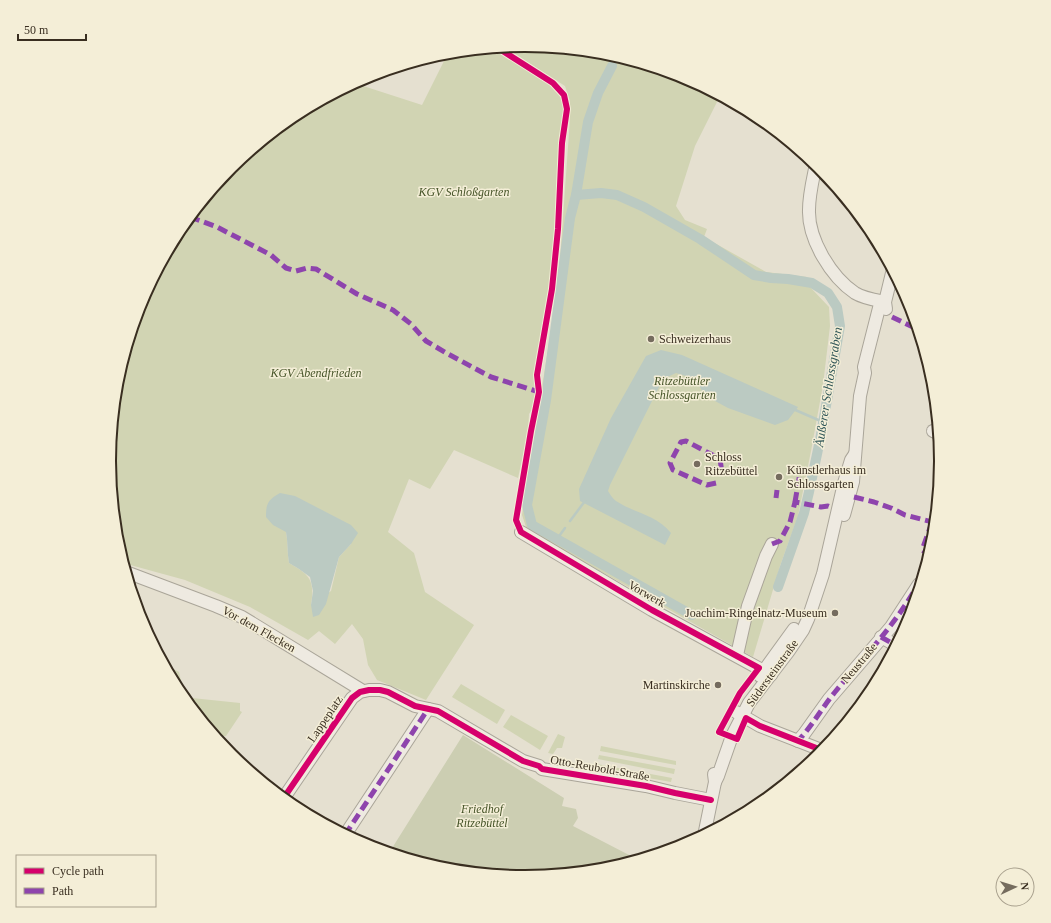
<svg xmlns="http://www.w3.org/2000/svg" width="1051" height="923" font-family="Georgia,serif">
  <rect width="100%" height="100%" fill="#e5e0d0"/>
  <g fill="#d1d4b3" fill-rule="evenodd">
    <path d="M526,45L607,53L685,77L720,96L695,146L676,206L685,220L707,229L704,237L766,272L807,277L811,288L829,307L830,326L823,385L811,451L798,516L780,566L753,657L527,530L522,515L555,304L560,259L570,119V101L565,86L504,47Z"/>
    <path d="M498,48L553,83L564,95L567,109L562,143L556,256L552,289L537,375L539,392L536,403L529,414L528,432L518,478L454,450L430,489L409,479L388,532L414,553L425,592L474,625L426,700L377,680L368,665L363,639L352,624L335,644L319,631L308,640L250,607L185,580L123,563L117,543L109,461L117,380L141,302L179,230L231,167L294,115L354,83L422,105L448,53ZM323,511L342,521L351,544L339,557L331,591L311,605C315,580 310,575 289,563C287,552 288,542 286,532Z"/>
    <path d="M164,664L179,672L183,690L190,693L192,698L240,703V711L242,712L226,736C210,738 188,704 179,693L180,688L176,686Z"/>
    <path d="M461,684L505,710L497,724L452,697Z"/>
    <path d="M511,715L548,736L540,750L503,727Z"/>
    <path d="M558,734L565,737L562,748H557L553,754L548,753Z"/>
    <path d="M601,746L676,761V765L600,751Z"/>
    <path d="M599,755L675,769L674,774L598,759Z"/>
    <path d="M597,764L672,778L671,782L597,769Z"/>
  </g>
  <path fill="#ccceb2" d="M463,735L564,798L562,806L576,809L578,818L573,826L631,856L628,863L607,870L525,878L444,870L389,853Z"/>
  <g fill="#bbcac2">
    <path d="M661,350L682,355L798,407L788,420L775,425L728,408L704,395L696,379L676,373L663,379L610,485L608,491C610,494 613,499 616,501C634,513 657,515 671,533L665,545L580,501L579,489L611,418L646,356Z"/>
    <path d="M280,493L295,496L351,525L358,533L351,544L339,557L326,604L319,615L313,617L311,605L313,591L310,577L299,569L289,563C287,553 288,542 286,532L273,525L266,517C266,503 268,500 280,493Z"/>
  </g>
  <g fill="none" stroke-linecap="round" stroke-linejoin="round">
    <g stroke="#bbcac2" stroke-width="2.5">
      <path d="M793,409L823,422"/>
      <path d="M570,521L585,501"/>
      <path d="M557,539L565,528"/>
    </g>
    <g stroke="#bbcac2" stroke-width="10">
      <path d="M617,58L618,56"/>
      <path d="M612,66L598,93L588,122L576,195L601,193L617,195L644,207L700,239L754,275L771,278L788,279L812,283L828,293L837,307L840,326L820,440L809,492L804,513L778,587"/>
      <path d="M576,195L570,218L546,400L527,505L532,525L692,615"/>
    </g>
    <defs>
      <g id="minor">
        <path d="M816,164C813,179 809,194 809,210C808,239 831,277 855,293C863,298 875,300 885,302"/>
        <path d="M886,309L885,302L893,269"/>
        <path d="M933,431L939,434"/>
        <path d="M844,515L853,482L860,396L865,373L864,367L880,304L885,302"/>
        <path d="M521,532L652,610L771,675"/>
        <path d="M126,572L216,606L242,617L363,691"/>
        <path d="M881,637L897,646"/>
        <path d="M737,655L748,606L766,556L772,544"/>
        <path d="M760,676L794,629"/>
        <path d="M736,712L760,726L824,751"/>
        <path d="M798,741L804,734L829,699L891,627L919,584"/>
        <path d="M715,782L718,776L732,736L749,703L788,652L803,630L808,619L823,574L844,483L851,460L855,454"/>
        <path d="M283,799L352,698L360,692L369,690H380L388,692L415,706L438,711L523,761L539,766L542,769L646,786L675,793L711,800"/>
        <path d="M345,835L428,709"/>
        <path d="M704,836L715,782L714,774"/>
      </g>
    </defs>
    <use href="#minor" stroke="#aaa599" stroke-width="14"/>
    <use href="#minor" stroke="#eeeae1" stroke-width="12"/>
    <g stroke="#8e44ad" stroke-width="5" stroke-dasharray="10 5" stroke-linecap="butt">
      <path d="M190,217L217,227L271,255L286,268L296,271L307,268L316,269L357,294L393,310L411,324L426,341L448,354L491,377L539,392"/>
      <path d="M892,317L919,330"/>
      <path d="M716,483L707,485L673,470L670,463L681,442L686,441L720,459L722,473"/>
      <path d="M854,497L874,502L891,508L905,515L936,523"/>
      <path d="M776,498L777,490"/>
      <path d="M795,502L800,473"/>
      <path d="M772,544L780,541L790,522L795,502L821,507L828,506L833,508"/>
      <path d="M930,557L928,554L922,550L934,517H936"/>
      <path d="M881,637L897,646"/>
      <path d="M800,742L798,741C812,726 822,708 835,692C868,652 906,614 927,566"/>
      <path d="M345,835L428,709"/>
    </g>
    <defs>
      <g id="cycleway">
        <path d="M498,48L553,83L564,95L567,109L562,143L558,229L552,289L537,375L539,392L531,431L516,520L521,532L652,610L759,668L740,693L719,732L737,739L746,718L760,726L824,751"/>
        <path d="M283,799L352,698L360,692L369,690H380L388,692L415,706L438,711L523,761L539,766L542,769L646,786L675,793L711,800"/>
      </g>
    </defs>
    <use href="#cycleway" stroke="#f4eed7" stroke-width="8"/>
    <use href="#cycleway" stroke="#d6006c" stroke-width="6"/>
  </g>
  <g fill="#756c5e" stroke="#f4eed7" stroke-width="1.5">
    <circle cx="651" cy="339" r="4"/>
    <circle cx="697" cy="464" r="4"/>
    <circle cx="779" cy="477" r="4"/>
    <circle cx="835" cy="613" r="4"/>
    <circle cx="718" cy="685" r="4"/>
  </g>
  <g text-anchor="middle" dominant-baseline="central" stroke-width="3" stroke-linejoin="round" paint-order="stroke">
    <g font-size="12" font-style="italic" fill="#465428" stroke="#f4eed7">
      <text x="464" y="192">KGV Schloßgarten</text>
      <text x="316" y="373">KGV Abendfrieden</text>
      <text x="682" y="381">Ritzebüttler<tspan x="682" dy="14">Schlossgarten</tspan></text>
      <text x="482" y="809">Friedhof<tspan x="482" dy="14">Ritzebüttel</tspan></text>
    </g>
    <g font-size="12" fill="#392e20" stroke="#f4eed7" text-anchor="start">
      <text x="659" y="339">Schweizerhaus</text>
      <text x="705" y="457">Schloss<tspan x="705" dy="14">Ritzebüttel</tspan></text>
      <text x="787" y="470">Künstlerhaus im<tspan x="787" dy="14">Schlossgarten</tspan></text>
      <text x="827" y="613" text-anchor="end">Joachim-Ringelnatz-Museum</text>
      <text x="710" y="685" text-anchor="end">Martinskirche</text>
    </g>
    <g font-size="12" fill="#392e20" stroke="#f4eed7">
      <text transform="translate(647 594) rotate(30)">Vorwerk</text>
      <text transform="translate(259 629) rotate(29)">Vor dem Flecken</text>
      <text transform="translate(859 663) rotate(-50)">Neustraße</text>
      <text transform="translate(772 673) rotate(-54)">Südersteinstraße</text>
      <text transform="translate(325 719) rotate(-56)">Lappeplatz</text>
      <text transform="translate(600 768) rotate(10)">Otto-Reubold-Straße</text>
    </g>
    <g font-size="13" font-style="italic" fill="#315758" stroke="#f4eed7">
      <text transform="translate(828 387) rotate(-81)">Äußerer Schlossgraben</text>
    </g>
  </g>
  <path d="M0 0H1051V923H0ZM116 461a409 409 0 1 1 818 0a409 409 0 1 1-818 0Z" fill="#f4eed7" fill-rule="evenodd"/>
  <path fill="none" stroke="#392e20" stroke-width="2" d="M116 461a409 409 0 1 1 818 0a409 409 0 1 1-818 0Z"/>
  <rect x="16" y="855" width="140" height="52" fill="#f4eed7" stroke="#a9a18e"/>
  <rect x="24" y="868" width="20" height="6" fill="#d6006c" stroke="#a9a18e"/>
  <text x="52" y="875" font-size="12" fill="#392e20">Cycle path</text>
  <rect x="24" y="888" width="20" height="6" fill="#8e44ad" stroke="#a9a18e"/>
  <text x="52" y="895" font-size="12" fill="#392e20">Path</text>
  <g transform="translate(1015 887) rotate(86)"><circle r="19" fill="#f4eed7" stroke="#a9a18e"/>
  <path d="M0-3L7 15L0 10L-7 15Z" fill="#756c5e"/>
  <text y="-6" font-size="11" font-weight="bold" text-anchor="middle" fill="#392e20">N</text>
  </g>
  <path d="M18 34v6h68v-6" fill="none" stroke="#392e20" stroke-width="2"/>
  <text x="24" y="34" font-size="12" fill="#392e20" stroke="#f4eed7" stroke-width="3" paint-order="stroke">50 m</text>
</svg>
